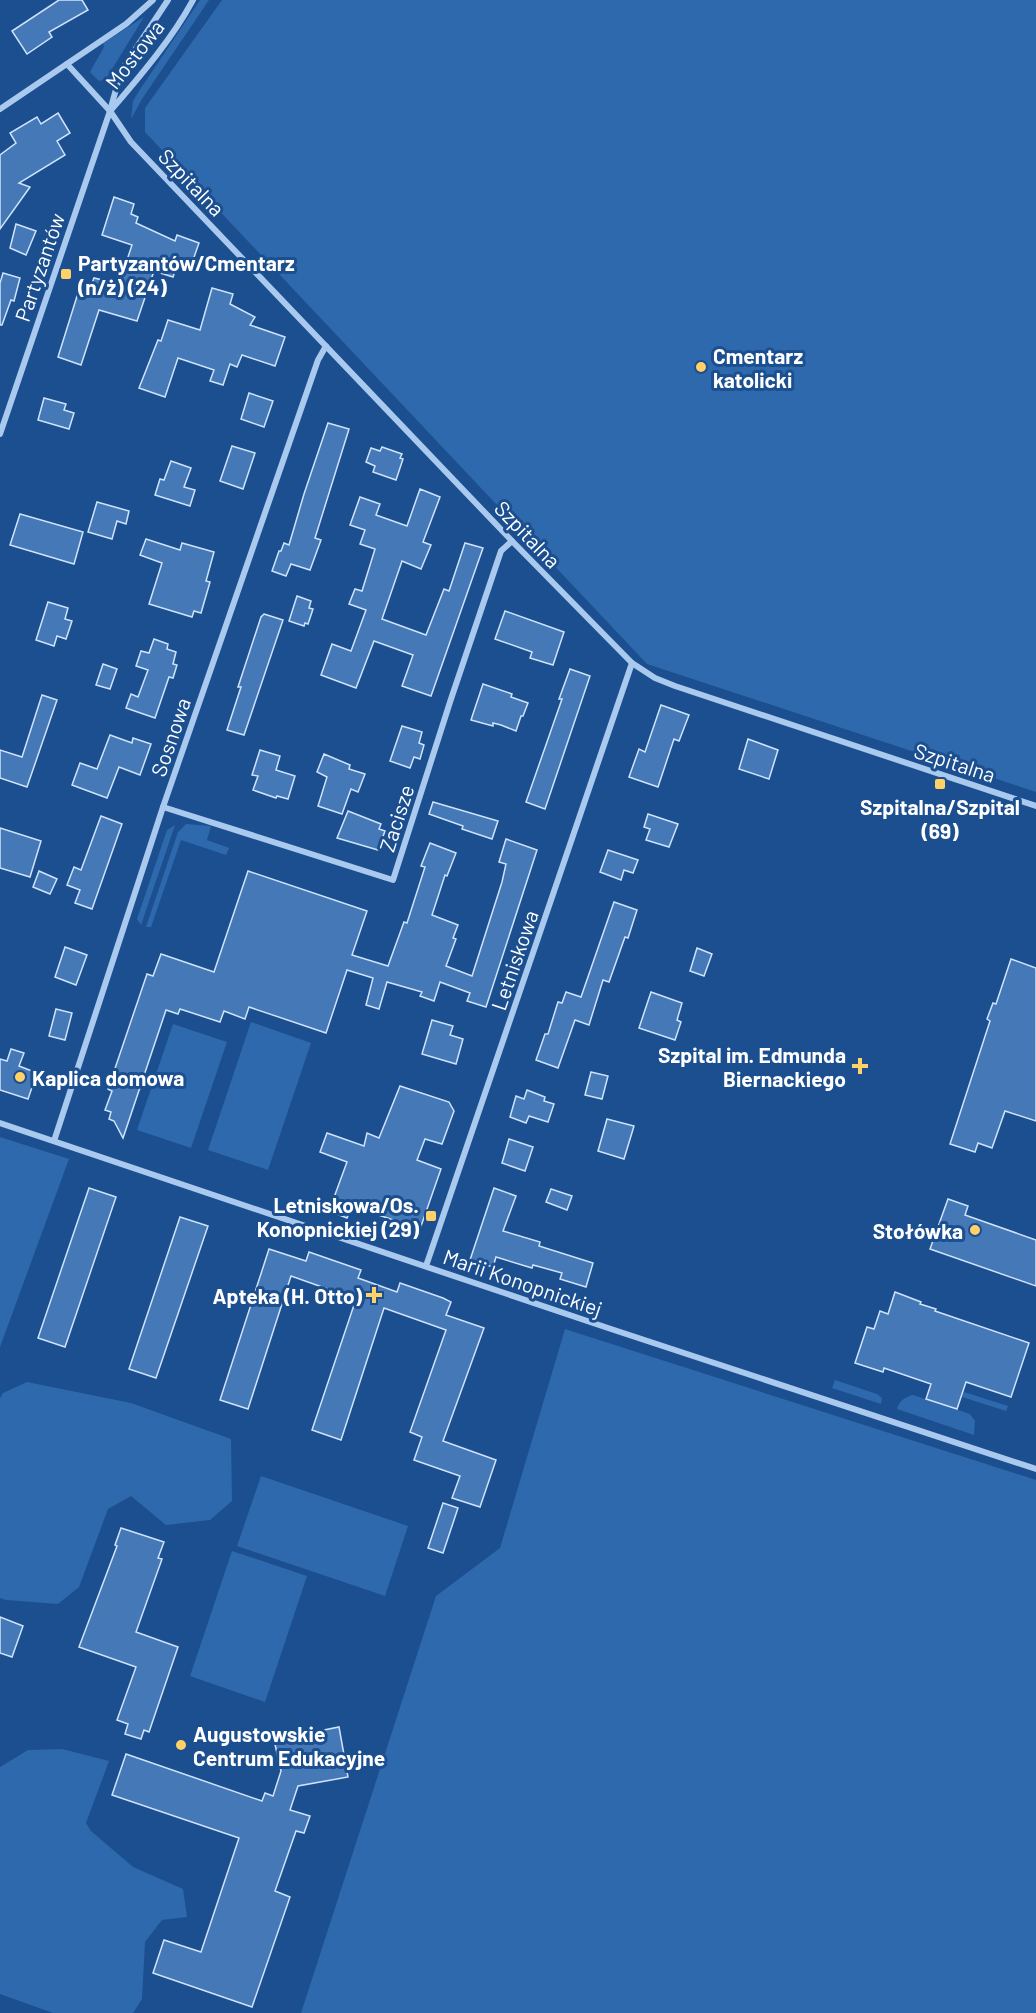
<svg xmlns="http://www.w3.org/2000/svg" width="1036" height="2013" font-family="Barlow,sans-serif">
  <rect width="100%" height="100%" fill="#1b4f8f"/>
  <g fill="#2e69ad">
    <path d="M200,0H209L142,99L131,119L133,101L139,91Z"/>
    <path d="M222,0H1036V792L647,664L145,132V108Z"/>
    <path d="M144,17L106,79L99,81L90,72L104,47L103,43Z"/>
    <path d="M186,824L211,826L207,840L229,848L226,855L181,840L151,927H146L178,832Z"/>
    <path d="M175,825L141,925L137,919L167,830Z"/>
    <path d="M251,1022L311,1043L268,1170L208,1150Z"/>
    <path d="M173,1024L227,1042L191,1148L137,1130Z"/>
    <path d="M0,1137L69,1159L0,1347Z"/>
    <path d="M565,1329L1036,1480V2013H301L436,1596L500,1548Z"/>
    <path d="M835,1380L877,1394L882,1398L881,1404L832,1388Z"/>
    <path d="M27,1382L131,1403L231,1439L232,1501L210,1520L166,1525L131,1496L108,1509L79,1587L58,1604L6,1600L0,1598V1398L3,1393Z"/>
    <path d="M964,1392L1008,1406L1006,1411L962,1397Z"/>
    <path d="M913,1395L970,1414L975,1421L974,1435L897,1409C899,1401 905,1397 913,1395Z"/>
    <path d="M261,1476L408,1526L385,1596L237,1546Z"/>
    <path d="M232,1551L307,1576L265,1702L190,1676Z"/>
    <path d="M62,1749L109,1761L86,1823L91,1831L133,1867L183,1889L187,1917L162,1920L145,1942L142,1999L133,2013H53L0,1994V1767L28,1750Z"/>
  </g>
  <g fill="#4478b7" stroke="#cfe3fa" stroke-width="1.5">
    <path d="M59,0H82L88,10L49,32L52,37L27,54L12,31Z"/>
    <path d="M58,113L70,133L57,141L65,155L19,183L30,187L0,229V155L16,143L10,133L37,117L41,124Z"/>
    <path d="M114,197L134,204L131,214L138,217L136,223L175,241L177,235L199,243L192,263L186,261L185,264L178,262L173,277L154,271L137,321L99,310L81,365L58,357L78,293L87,296L94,278L119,284L132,245L102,235Z"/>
    <path d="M16,224L36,231L26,255L10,248Z"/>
    <path d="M3,273L20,278L14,301L11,300L2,325H0V283Z"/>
    <path d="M212,288L233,294L230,304L255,317L250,325L285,337L275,366L242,355L237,367L230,364L223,385L210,381L214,370L178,358L165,397L139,388L158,340L161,341L168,320L200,330Z"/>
    <path d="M249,393L273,401L264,427L241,419Z"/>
    <path d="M44,398L66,404L64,410L74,413L69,429L38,420Z"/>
    <path d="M328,423L349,429L315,538L321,540L310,570L291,564L286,576L272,571L279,551H281L284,543L289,545L304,494Z"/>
    <path d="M232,446L255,453L243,489L220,481Z"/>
    <path d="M382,447L402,454L400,458L403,459L396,480L373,472L375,466L366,462L371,448L380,451Z"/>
    <path d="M171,461L191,468L184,487L195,490L190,506L155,495L160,479L164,480Z"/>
    <path d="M420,489L440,497L423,542L431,545L421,569L402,561L382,619L426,635L444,589L449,591L465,543L483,548L431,696L402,686L413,655L374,641L356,688L321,675L332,644L351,651L366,610L349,604L355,589L362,591L375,549L360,544L365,530L350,525L360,497L380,504L376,515L407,526Z"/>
    <path d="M97,502L129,511L126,524L117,521L112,539L88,532Z"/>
    <path d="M20,514L83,532L74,564L10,545Z"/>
    <path d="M146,539L180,550L182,543L214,552L206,581L210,582L201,613L194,611L192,617L149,604L162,563L140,555Z"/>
    <path d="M297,596L311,601L309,608L313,609L308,624L305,623L304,626L289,621Z"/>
    <path d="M48,602L68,608L65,619L72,621L66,639L57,636L54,646L36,640Z"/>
    <path d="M505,611L564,632L553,665L530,658L532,652L495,639Z"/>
    <path d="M264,614L283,620L244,735L227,730L241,687H238L261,617Z"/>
    <path d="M154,639L168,644L167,649L176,652L173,664L177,665L173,678L169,677L155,718L126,708L131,694L138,697L148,670L136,666L141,651L149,653Z"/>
    <path d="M103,664L117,669L110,689L96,685Z"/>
    <path d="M570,669L590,676L545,809L526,802L562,699H559Z"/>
    <path d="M483,684L512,694L511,697L528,703L523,716H521L516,731L501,725L493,723V726L471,720Z"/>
    <path d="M42,695L57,700L27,787L0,778V750L22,757Z"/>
    <path d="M661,705L689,715L679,741L674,739L658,787L629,777L639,749L645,752Z"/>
    <path d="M402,726L422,732L419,743L424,745L420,759L414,757L410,768L390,761Z"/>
    <path d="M110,735L132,743L133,738L151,744L140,775L119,767L107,798L72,785L80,763L97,769Z"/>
    <path d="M748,739L778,750L769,779L739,769Z"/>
    <path d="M260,750L280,756L276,770L295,776L288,799L277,796L276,798L253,790L258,776L252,775Z"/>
    <path d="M324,754L350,765L349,769L365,774L358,792L351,789L342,814L318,806L327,777L317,772Z"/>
    <path d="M433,802L498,821L492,839L462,829L463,826L429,814Z"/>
    <path d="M348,811L381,824L379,829L385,831L378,850L337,838Z"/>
    <path d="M648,814L678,824L669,847L646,840L650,829L644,827Z"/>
    <path d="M101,816L122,824L92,909L75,903L80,890L67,885L74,867L81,870Z"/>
    <path d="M0,828L41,841L30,877L0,868Z"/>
    <path d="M506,839L537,850L486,1007L467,1001L470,993L440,982L434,1001L420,996L422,992L387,982L379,1009L366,1005L373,978L347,970L326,1033L249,1007L245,1019L224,1011L220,1022L180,1009L178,1014L166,1010L123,1138L114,1121L109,1119L111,1112L105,1110L112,1091L108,1089L147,974L153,976L161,954L214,972L248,871L367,911L352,955L388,966L404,922L407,923L425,867L421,866L430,843L456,853L447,876L445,875L432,915L458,925L453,938L456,939L446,966L472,976L502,882L506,864L499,862Z"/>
    <path d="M608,850L638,860L633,873L624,870L621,880L600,872Z"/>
    <path d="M39,871L57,879L50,894L33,887Z"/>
    <path d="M614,902L637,910L628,938L625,937L609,982L603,980L589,1025L575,1020L558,1068L536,1060L545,1034H548L558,1002L562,1003L566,992L581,997Z"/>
    <path d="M65,947L87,955L76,985L55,977Z"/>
    <path d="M697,948L712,954L704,976L690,971Z"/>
    <path d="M1011,959L1036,968V1121L1005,1111L992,1148L978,1143L975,1152L950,1144L990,1021L987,1019L993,1003L996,1004Z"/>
    <path d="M651,992L682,1003L677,1020L681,1022L675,1040L639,1028Z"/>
    <path d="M56,1009L72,1013L65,1040L49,1036Z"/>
    <path d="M432,1020L453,1026L450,1035L463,1039L456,1064L422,1054Z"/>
    <path d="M11,1049L24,1053L19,1066L37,1073L28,1099L0,1090V1059L7,1061Z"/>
    <path d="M591,1072L608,1076L602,1099L585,1095Z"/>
    <path d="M400,1086L449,1102L454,1111L442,1144L425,1139L417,1160L441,1169L420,1229L352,1206L347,1218L329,1211L347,1162L320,1152L327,1133L364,1146L367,1133L379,1138Z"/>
    <path d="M527,1090L545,1097L544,1101L554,1104L548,1122L529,1116L526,1123L510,1117L516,1096L524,1099Z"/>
    <path d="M607,1119L634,1126L624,1159L598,1151Z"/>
    <path d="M509,1139L533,1147L525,1171L502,1163Z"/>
    <path d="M89,1188L116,1197L65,1347L38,1338Z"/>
    <path d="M494,1188L516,1196L503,1231L540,1242L539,1246L593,1263L586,1287L560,1279L562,1273L533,1265L532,1268L496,1257L493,1267L470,1260Z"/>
    <path d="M551,1189L572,1196L567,1210L546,1202Z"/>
    <path d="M948,1199L968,1206L965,1215L1036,1240V1286L930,1249Z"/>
    <path d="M180,1217L208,1226L156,1378L129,1369Z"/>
    <path d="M269,1249L306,1261L309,1252L361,1270L358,1278L397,1292L400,1283L443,1298L451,1302L446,1315L484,1328L443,1441L496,1460L480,1507L452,1498L460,1476L414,1460L422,1437L410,1432L446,1330L384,1308L341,1440L312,1430L356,1299L291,1276L248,1409L220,1400Z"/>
    <path d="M895,1292L921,1302L920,1304L936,1309L935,1311L1029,1343L1011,1397L966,1382L957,1409L926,1399L931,1384L884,1368L883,1372L855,1363L867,1327L874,1329L880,1311L888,1314Z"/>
    <path d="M443,1503L458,1508L443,1553L428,1548Z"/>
    <path d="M121,1528L164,1542L158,1558L162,1559L136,1632L178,1647L149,1732L144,1730L141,1739L125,1734L128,1724L117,1720L136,1667L79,1647L117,1546L115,1545Z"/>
    <path d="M0,1617L23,1626L12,1657L0,1653Z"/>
    <path d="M339,1727L348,1777L298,1786L290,1810L310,1816L304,1833L296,1831L275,1891L290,1897L252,2007L153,1973L164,1940L201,1952L239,1838L112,1795L126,1754L262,1801L265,1793L273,1796L281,1771L274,1740Z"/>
  </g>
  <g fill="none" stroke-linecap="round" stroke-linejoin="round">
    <g stroke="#a9c9ee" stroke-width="6">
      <path d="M67,64L110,111L131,142L512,541L632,663L655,678L675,686L1036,806"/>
      <path d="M0,109L126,24L153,0"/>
      <path d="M112,109C141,75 172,39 193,0"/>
      <path d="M0,434L110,111L121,71L168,0"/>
      <path d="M163,807L393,880L451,699L501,551L512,541"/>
      <path d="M0,1123L608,1328L1036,1469"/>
      <path d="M54,1141L163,807L318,360L326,346"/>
      <path d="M426,1266L632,663"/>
    </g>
  </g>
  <g fill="#ffd166" stroke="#1b4f8f" stroke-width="2">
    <rect x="60" y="268" width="12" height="12" rx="3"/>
    <circle cx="701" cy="367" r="6"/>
    <rect x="934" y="778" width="12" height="12" rx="3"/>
    <path d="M857 1057h6v6h6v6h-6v6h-6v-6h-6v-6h6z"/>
    <circle cx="20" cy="1077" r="6"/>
    <rect x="425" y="1210" width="12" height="12" rx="3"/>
    <circle cx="975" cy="1230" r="6"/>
    <path d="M371 1286h6v6h6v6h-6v6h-6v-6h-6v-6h6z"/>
    <circle cx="181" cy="1745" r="6"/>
  </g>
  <g text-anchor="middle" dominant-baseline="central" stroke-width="6" stroke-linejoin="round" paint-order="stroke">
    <g font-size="21" fill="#fff" stroke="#1b4f8f">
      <text transform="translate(134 54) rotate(-52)">Mostowa</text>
      <text transform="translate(192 182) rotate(46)">Szpitalna</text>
      <text transform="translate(39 267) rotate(-71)">Partyzantów</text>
      <text transform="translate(528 534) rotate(46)">Szpitalna</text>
      <text transform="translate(170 737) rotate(-71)">Sosnowa</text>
      <text transform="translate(955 762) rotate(18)">Szpitalna</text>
      <text transform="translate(396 818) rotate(-72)">Zacisze</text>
      <text transform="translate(514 960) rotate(-71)">Letniskowa</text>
      <text transform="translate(523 1282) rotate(19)">Marii Konopnickiej</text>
    </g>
    <g font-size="21" font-weight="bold" fill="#fff" stroke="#1b4f8f" text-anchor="start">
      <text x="78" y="262">Partyzantów/Cmentarz<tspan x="78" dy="24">(n/ż) (24)</tspan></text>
      <text x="713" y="355">Cmentarz<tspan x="713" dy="24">katolicki</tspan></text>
      <text x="940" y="806" text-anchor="middle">Szpitalna/Szpital<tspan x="940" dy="24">(69)</tspan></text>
      <text x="846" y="1054" text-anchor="end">Szpital im. Edmunda<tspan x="846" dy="24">Biernackiego</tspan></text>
      <text x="32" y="1077">Kaplica domowa</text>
      <text x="419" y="1204" text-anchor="end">Letniskowa/Os.<tspan x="419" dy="24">Konopnickiej (29)</tspan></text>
      <text x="963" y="1230" text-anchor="end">Stołówka</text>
      <text x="362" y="1295" text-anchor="end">Apteka (H. Otto)</text>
      <text x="193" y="1733">Augustowskie<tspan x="193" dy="24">Centrum Edukacyjne</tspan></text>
    </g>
  </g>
</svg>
